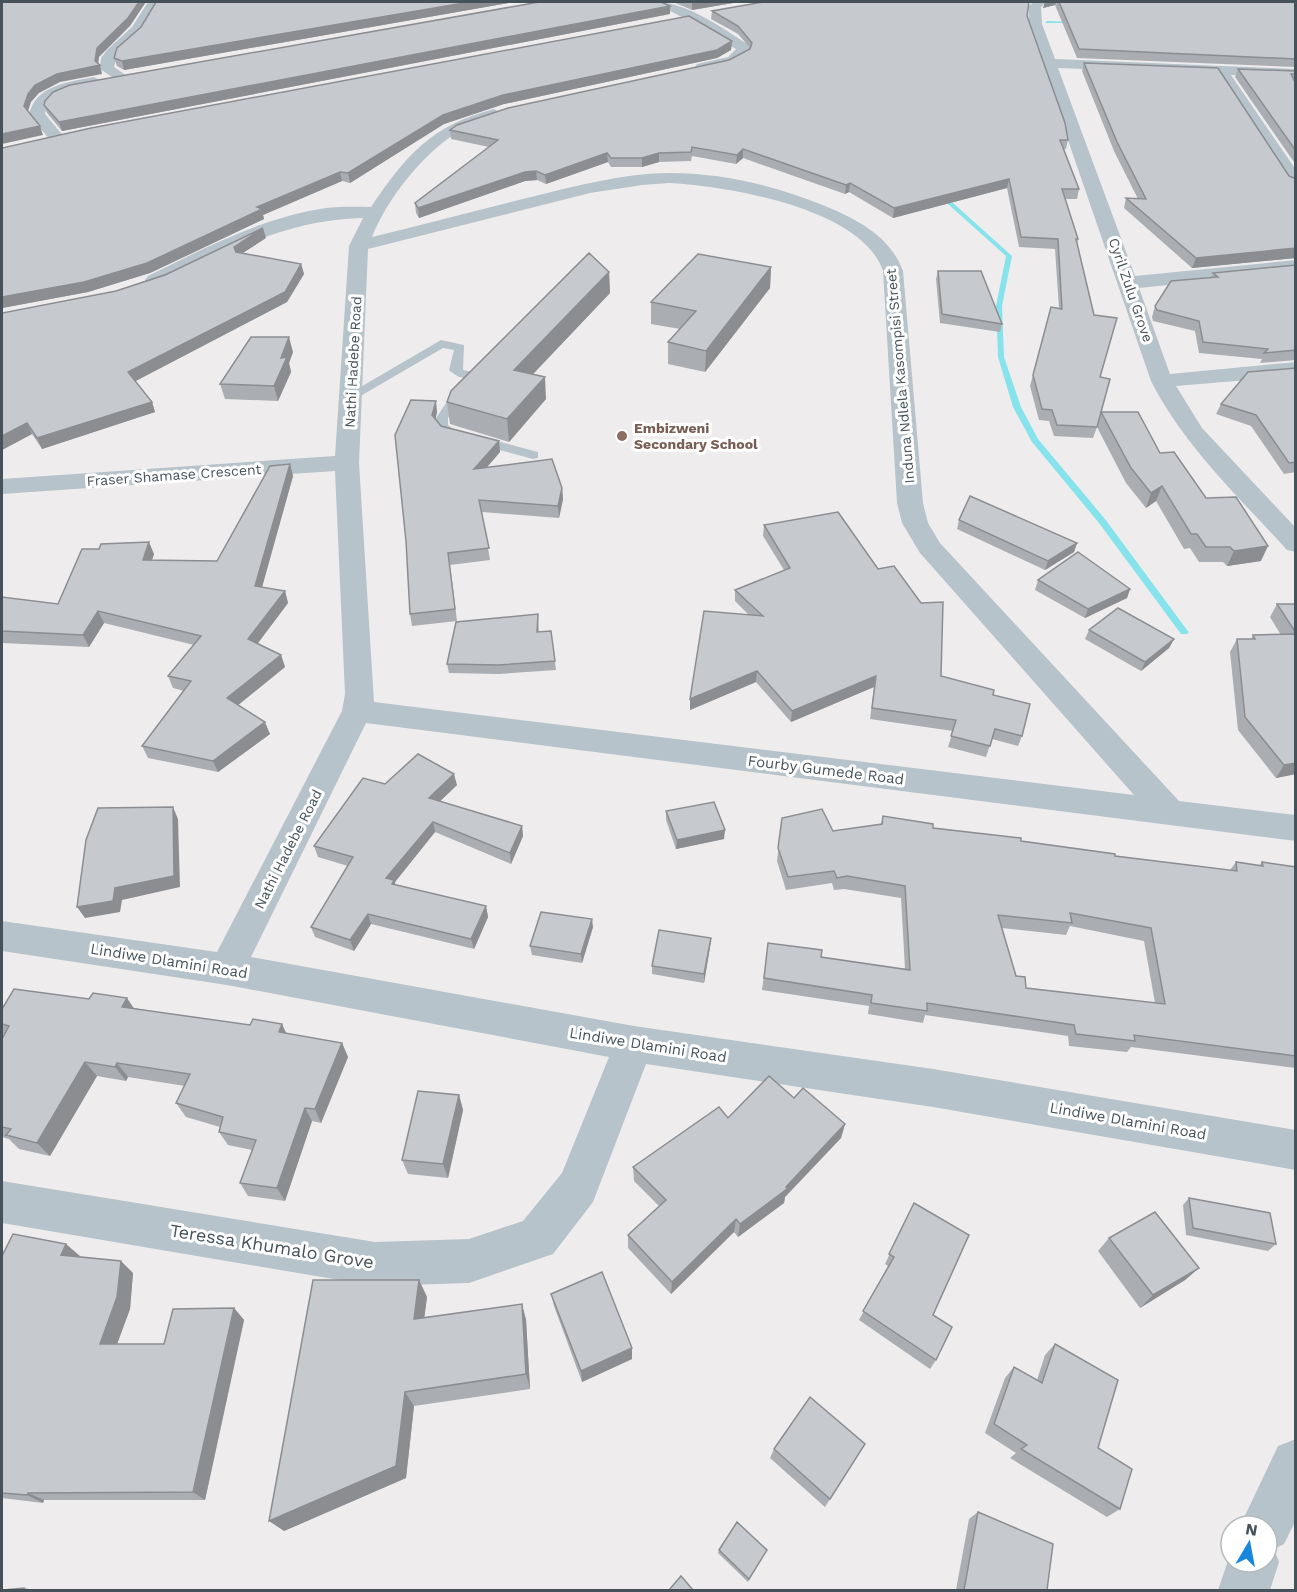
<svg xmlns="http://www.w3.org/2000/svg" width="1297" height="1592" font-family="'Work Sans',sans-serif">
  <rect width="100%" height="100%" fill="#efeced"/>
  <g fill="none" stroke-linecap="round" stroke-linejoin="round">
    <g fill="#86e3ec" fill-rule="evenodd">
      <path d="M1047,21L1077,22L1079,23H1045Z"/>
      <path d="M939,194H943L1012,256L1002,306L1004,357L1021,407L1038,439L1105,519L1187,630L1189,632L1187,634H1181L1099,523L1032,442L1013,407L998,357L996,306L1006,256L939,196Z"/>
    </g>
    <g fill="#b7c3ca" fill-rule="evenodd">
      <path d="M441,340L464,345L463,370L473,372L486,365L492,369C481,382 461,382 449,370L454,350L443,348L357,398L353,399L347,395Z"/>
      <path d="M461,386L467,390L448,418V425L453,429L538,452V458L533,459L443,435L436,426V418L457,387Z"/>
    </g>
    <g fill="#b7c3ca" fill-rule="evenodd">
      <path d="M148,2H160L142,33L117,55L114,67L127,76L125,79H115L100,69L101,58L107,50L132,27Z"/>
      <path d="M652,2C685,0 722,28 749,45L751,48C743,65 715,74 697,70L695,67L697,64L728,57L736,49L700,26Z"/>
      <path d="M1033,2H1046L1041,7L1042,24L1055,59L1296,69V77L1231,75L1296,170V189L1287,184L1216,74L1058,68L1135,276L1296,260V272L1139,288L1170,374L1296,362V376L1176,386L1202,428L1296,528V552L1287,550C1238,496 1184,446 1151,381L1028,24L1029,6Z"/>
      <path d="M94,77L101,81L99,84C80,89 49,90 45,114L65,138L63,141H51L29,115C35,85 69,82 94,77Z"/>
      <path d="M494,109L502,114L500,117C485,121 469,125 456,133C422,155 387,199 372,237C425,224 478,210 531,197C577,186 623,173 670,173C723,173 776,186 825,206C858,220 890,236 903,271L923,503L928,523L940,543L1179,801L1296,815V841L366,723L251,957L634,1026L933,1069L1296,1130V1170L933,1107L646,1064L593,1202L553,1254L469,1283L375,1286L2,1223V1181L375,1242L469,1239L523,1221L562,1173L609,1057L227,985L2,951V921L217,952L342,711L345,694L335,471L2,494V479L335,456L349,246L363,218C286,220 230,251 162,284H148L145,280L148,276C203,249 259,219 320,209C337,206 354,207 371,207C406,155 432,125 494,109ZM669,183C727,186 862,208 883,271L897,503L902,523L920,553L1134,795L374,702L359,463L368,249L590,193L642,185Z"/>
      <path d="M1296,1439V1520L1284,1544L1274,1549L1279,1562L1270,1590H1218L1231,1552V1562H1267V1526H1240L1278,1446Z"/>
    </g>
  </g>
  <g fill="#aaaeb2" fill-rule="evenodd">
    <path d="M156,2H515L124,70L117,66L114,58L141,27Z"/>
    <path d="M673,2H739L692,10Z"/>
    <path d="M1045,2H1296V67L1077,58L1055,5L1043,8Z"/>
    <path d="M1028,4L1027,16L1068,140L1066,149H1064L1079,189L1077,199H1065L1078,239L1077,244L1100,377L1098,421L1101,412L1160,453L1206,498L1261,561L1227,566L1223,562H1199L1190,548L1184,549L1156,501L1146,508L1126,483L1097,427L1093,438L1054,436L1049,421L1039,420L1030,386L1051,307L1059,308L1055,249L1019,247L1007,188L893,218L849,192L845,194L743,158L736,164L692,156L691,161L659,162L642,167H611L608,162L546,184L537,180L525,181L419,218L416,213L415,203L489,147L451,139L450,130L729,60L750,48L738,34L711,19L712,11Z"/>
    <path d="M670,14L62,131L47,113L44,105Z"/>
    <path d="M732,41L731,50L717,58L504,104L444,124L350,183L342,181L263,215L264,219L150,273L88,292L2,308V148Z"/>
    <path d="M1084,63L1296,179V258L1192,268L1124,208L1126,198L1138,199L1114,151L1082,71Z"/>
    <path d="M1238,69L1296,71V165L1235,77Z"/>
    <path d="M266,238L242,253L301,264L304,274L287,302L135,381L152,402L155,412L42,449L32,434L2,450L116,291Z"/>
    <path d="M1296,265V360L1260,363L1262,359L1199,353L1195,331L1153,321L1152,317L1155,306L1211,278L1213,273Z"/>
    <path d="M771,267L770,288L705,372L668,364V342L680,329L651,324V302Z"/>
    <path d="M938,271L1002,324L1000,332L940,323L936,279Z"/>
    <path d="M609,272L610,293L533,374L546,399L509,442L450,424L447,402Z"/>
    <path d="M293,352L289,363L291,372L278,401L225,399L220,384Z"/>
    <path d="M1296,368V472L1284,474L1251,426L1216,414L1221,404Z"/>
    <path d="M437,412L435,419L441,426L499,441L500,452L487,467L562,488L563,499L559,518L482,512L490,560L450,565L457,621L412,626L410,614L406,541L395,435Z"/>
    <path d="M290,464L293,476L262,587L285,591L288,603L258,643L281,655L285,667L238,705L270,734L218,772L148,758L142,746L184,691L173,688L168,676L194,645L104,623L89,647L2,643V597L58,604L154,554L152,560L217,561Z"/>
    <path d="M959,520L1077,543L1074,552L1045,570L957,529Z"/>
    <path d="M764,525L941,676L993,695L1022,736L1018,746L992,739L986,757L948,747L953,731L870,719L874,687L791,722L756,682L690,710V699L749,615L735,601V590L784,570L763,536Z"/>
    <path d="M1038,580L1130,589L1127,598L1085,618L1035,590Z"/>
    <path d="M1277,604H1296V774L1276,778L1238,730L1230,652L1237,639H1251L1253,635H1281L1270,617Z"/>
    <path d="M538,614L539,632L551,631L556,670L499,674L449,673L447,664Z"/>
    <path d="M1089,630L1174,639L1169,648L1141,671L1085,639Z"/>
    <path d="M385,784L457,785L440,801L522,826L523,836L511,864L435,832L395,882V885L486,906L488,917L474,949L371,924L354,951L315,937L311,927L348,866L318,857L314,846Z"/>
    <path d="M666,811L724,839L676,849L666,820Z"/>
    <path d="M883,816L933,828L1115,856L1230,870L1236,862L1259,866L1262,862L1296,867V1068L1131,1047L1127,1052L1069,1046L1068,1036L925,1015L923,1023L868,1014L869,1006L762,990L768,943L821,957L905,969L901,898L844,889L834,890L832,883L786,890L777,861L782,818L833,831L881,824ZM1070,926L1144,941L1155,1003L1026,988L1016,976L1002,928L1066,935Z"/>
    <path d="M593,927L582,963L532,955L530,946Z"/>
    <path d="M710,947L704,983L652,974V966Z"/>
    <path d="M134,1008L342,1043L348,1057L321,1123L312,1121L285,1201L248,1196L240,1183L252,1150L228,1145L219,1132L220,1127L186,1117L176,1103L185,1086L128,1077L126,1081L97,1076L50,1156L19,1149L9,1139L2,1137V1039L4,1035L2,1033V1009Z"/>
    <path d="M459,1095L463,1110L448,1178L408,1174L402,1160Z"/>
    <path d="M794,1098L845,1124L841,1138L785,1197L784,1203L738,1237L734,1232L671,1294L628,1248V1235L659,1206L634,1181L633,1167L728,1118Z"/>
    <path d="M1189,1198L1276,1244L1268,1251L1186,1235L1183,1205Z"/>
    <path d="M914,1203L936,1360L930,1369L859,1320L888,1266L885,1264Z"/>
    <path d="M1109,1238L1199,1268L1185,1280L1140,1308L1098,1251Z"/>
    <path d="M2,1256H80L79,1257L133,1273L130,1309L117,1344H164L234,1308L244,1320L205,1500H44L43,1503L2,1498Z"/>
    <path d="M419,1280L427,1297L424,1318L522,1304L526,1320L530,1389L414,1406L406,1478L284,1531Z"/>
    <path d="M551,1294L632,1359L582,1382L554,1306Z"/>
    <path d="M1055,1344L1098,1448L1120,1509L1107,1517L1010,1458L1016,1453L985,1433L1005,1378L1014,1367L1037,1380L1045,1355Z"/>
    <path d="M865,1444L825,1507L770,1458L774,1449Z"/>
    <path d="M978,1512L1047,1590H956L969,1519Z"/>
    <path d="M719,1550H767L748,1582L718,1553Z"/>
  </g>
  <g fill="#8b8d91">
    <path d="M139,2H146L130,26L99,57L98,66L100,65L102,74L60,82L39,93L31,102L27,114L24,106L28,94L35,85L57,74L95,61L97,48Z"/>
    <path d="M470,2H515L124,70L122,61Z"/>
    <path d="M692,2H739L692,10Z"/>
    <path d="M1045,2H1056L1055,5L1043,8Z"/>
    <path d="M670,6V14L62,131L59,122Z"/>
    <path d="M732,41L731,50L717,58L504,104L444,124L350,183L348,173L443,115L503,95Z"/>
    <path d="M40,126L43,135L2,144V134Z"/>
    <path d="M743,149V158L736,164L737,155Z"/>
    <path d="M607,153L608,162L546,184L545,175Z"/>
    <path d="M659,153V162L642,167V158Z"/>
    <path d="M536,171L537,180L525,181L419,218L418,208L525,172Z"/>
    <path d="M340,172L342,181L263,215L264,219L150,273L88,292L2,308V309V297L257,207Z"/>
    <path d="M1009,179L1007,188L893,218L894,208Z"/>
    <path d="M850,183L849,192L845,194L846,185Z"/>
    <path d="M263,228L266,238L237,257L234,247Z"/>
    <path d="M1296,248V258L1192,268L1196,258Z"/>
    <path d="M301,264L304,274L287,302L132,383L128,372Z"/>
    <path d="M771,267L770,288L705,372L706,351Z"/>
    <path d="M609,272L610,293L516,392L514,370Z"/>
    <path d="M289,337L293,352L289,363L291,372L278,401L274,386L281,358Z"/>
    <path d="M545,377L546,399L509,442L507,419Z"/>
    <path d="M436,401L437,412L434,426L432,415Z"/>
    <path d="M152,402L155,412L42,449L37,438Z"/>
    <path d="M27,423L32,434L2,450V436Z"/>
    <path d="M499,441L500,452L476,480L474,469Z"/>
    <path d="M290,464L293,476L259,598L255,586Z"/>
    <path d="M1162,486L1156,501L1146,508L1151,493Z"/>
    <path d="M562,488L563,499L559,518L558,506Z"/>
    <path d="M149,542L154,554L148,572L143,560Z"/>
    <path d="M1077,543L1074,552L1045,570L1048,561Z"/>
    <path d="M1268,546L1261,561L1227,566L1234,551Z"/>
    <path d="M1130,589L1127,598L1085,618L1088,609Z"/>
    <path d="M285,591L288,603L252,651L248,639Z"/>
    <path d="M98,611L104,623L89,647L83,635Z"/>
    <path d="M1174,639L1169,648L1141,671L1145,662Z"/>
    <path d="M281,655L285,667L232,710L227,698Z"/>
    <path d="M757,671L756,682L690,710V699Z"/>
    <path d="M876,676L874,687L791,722L792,711Z"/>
    <path d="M265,722L270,734L218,772L213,761Z"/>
    <path d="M1296,763V774L1276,778L1284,765Z"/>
    <path d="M454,774L457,785L432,809L429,798Z"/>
    <path d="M173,807L178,819L180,887L122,900L120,912L85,918L77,907L115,888Z"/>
    <path d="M433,822L435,832L395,882L397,891L386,878Z"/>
    <path d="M522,826L523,836L511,864L510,853Z"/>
    <path d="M725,830L724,839L676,849L677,840Z"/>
    <path d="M486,906L488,917L474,949L471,939Z"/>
    <path d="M368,914L371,924L354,951L350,940Z"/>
    <path d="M592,919L593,927L582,963L581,954Z"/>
    <path d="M711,938L710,947L704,983V974Z"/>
    <path d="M127,998L137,1013L122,1007Z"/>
    <path d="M282,1024L289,1039L279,1032Z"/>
    <path d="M342,1043L348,1057L321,1123L315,1109Z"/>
    <path d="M85,1062L97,1076L50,1156L37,1143Z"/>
    <path d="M117,1063L128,1077L126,1081L115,1067Z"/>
    <path d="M459,1095L463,1110L448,1178L443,1164Z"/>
    <path d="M305,1108L312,1121L285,1201L277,1188Z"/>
    <path d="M845,1124L841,1138L785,1197L784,1203L738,1237L740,1224L786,1187Z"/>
    <path d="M736,1219L734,1232L671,1294L672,1282Z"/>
    <path d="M66,1244L80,1256L74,1268L61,1255Z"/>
    <path d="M121,1261L133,1273L130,1309L113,1355L100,1344Z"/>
    <path d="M1199,1268L1185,1280L1140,1308L1153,1295Z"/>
    <path d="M419,1280L427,1297L422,1335L414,1319Z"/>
    <path d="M522,1304L526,1320L530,1389L526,1374Z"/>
    <path d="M234,1308L244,1320L205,1500L193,1492Z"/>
    <path d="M632,1348V1359L582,1382L581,1371Z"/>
    <path d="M405,1392L414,1406L406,1478L284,1531L269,1521Z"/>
    <path d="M28,1493L44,1500L43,1503L27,1495Z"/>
    <path d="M24,1588L33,1590H24Z"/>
  </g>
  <g fill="#c6cacf" stroke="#8b8d91" stroke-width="1.5" fill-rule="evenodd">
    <path d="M2,2H139L128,18L97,48L95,61L100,65L57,74L35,85L28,94L24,106L40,126L2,134Z"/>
    <path d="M156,2H470L122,61L114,58L117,48L141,27Z"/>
    <path d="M539,2H661L670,6L59,122L44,105L45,101L53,92L70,85Z"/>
    <path d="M763,2H1029L1027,16L1065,123L1068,140H1060L1079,189H1062L1078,239H1076L1094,315L1117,318L1100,377L1110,379L1097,427L1057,425L1052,410L1042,409L1033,375L1051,307L1062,309L1058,239L1021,237L1009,179L894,208L850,183L846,185L743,149L737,155L692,147L691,152L659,153L642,158H611L607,153L545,175L536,171L525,172L418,208L415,203L498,140L450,130L457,125L508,108L729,60L750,49L752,43L738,26L712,11Z"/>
    <path d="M1059,2H1296V59L1079,49Z"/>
    <path d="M689,16L732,41L717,50L503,95L443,115L348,173L340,172L257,207L262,209L147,263L84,282L2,297V148L91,128Z"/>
    <path d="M1084,63L1218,68L1289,176L1296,179V248L1196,258L1126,198L1146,199L1117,142Z"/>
    <path d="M1238,69L1296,71V74H1291L1296,84V151Z"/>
    <path d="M263,228L234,247L236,252L301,264L285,292L128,372L152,402L37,438L27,423L2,436V313L116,291L165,275Z"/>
    <path d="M589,253L609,272L514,370L545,377L507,419L447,402L451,391Z"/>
    <path d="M698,254L771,267L706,351L668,342L696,311L651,302Z"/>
    <path d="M1296,265V350L1264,353L1268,349L1203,342L1199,321L1157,310L1155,306L1171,281L1218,277L1213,273Z"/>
    <path d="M938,271H981L1002,324L942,314Z"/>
    <path d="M251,337H289L281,358L287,357L274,386L220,384Z"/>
    <path d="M1296,368V462L1289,463L1256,415L1221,404L1248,372Z"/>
    <path d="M411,400L436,401L432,415L441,426L499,441L474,469L552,459L562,488L558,506L479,500L489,548L448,553L455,609L410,614L406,541L395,435Z"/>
    <path d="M1101,412H1138L1160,453L1174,452L1206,498L1236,497L1268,546L1234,551L1230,547H1206L1197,534H1191L1162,486L1151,493L1131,468Z"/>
    <path d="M290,464L255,586L285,591L248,639L281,655L227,698L265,722L213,761L142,746L191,681L168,676L201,636L98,611L83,635L2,631V597L58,604L82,549H99L101,544L149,542L143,560L217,561L270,466Z"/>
    <path d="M970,496L1077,543L1048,561L959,520Z"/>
    <path d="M838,512L878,569L894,566L921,603L943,602L941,676L994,690L993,695L1030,704L1022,736L995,729L990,746L951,736L956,720L872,708L876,676L792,711L757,671L690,699L704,611L763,616L735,590L790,568L764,525Z"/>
    <path d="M1078,552L1130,589L1088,609L1038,580Z"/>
    <path d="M1277,604H1296V633Z"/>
    <path d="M1118,608L1174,639L1145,662L1089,630Z"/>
    <path d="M538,614L537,632L551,631L555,661L498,665L447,664L456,622Z"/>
    <path d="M1296,634V763L1284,765L1245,717L1237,639H1255L1253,635Z"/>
    <path d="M418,754L454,774L429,798L522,826L510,853L433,822L386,878L394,880L392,884L486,906L471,939L368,914L350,940L311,927L353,857L314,846L363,778L385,784Z"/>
    <path d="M714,802L725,830L677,840L666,811Z"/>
    <path d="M173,807L174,876L115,888L113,901L77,907L86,840L98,808Z"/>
    <path d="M822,809L833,831L882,824L883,816L933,824V828L1021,838V841L1115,854V856L1237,871L1236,862L1263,866L1262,862L1296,867V1056L1134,1035L1135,1041L1076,1034L1074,1025L927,1003V1011L871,1003L872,995L764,978L768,943L822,950L821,957L910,970L905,886L847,876L837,878L834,871L788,877L778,848L782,818ZM1070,913L1151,928L1165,1004L1026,988L1025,977L1016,976L998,915L1072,923Z"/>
    <path d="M541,912L592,919L581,954L530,946Z"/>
    <path d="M659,930L711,938L704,974L652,966Z"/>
    <path d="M14,989L89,999L93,993L127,998L122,1007L250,1025L253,1019L282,1024L279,1032L342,1043L315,1109L305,1108L277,1188L240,1183L256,1140L219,1132L223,1117L176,1103L190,1074L117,1063L115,1067L85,1062L37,1143L6,1135L11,1129L2,1127V1039L9,1026L2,1024V1009Z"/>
    <path d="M769,1076L794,1098L803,1088L845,1124L786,1187L787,1189L740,1224L736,1219L672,1282L628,1235L666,1200L633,1167L719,1107L728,1118Z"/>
    <path d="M418,1091L459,1095L443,1164L402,1160Z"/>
    <path d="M1189,1198L1270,1213L1276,1244L1193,1228Z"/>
    <path d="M914,1203L969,1235L933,1315L952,1327L936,1360L863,1311L894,1257L889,1254Z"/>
    <path d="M1155,1212L1199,1268L1153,1295L1109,1238Z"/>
    <path d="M13,1234L66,1244L61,1255L121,1261L117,1297L100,1344H164L173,1309L234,1308L193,1492L28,1493L27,1495L2,1493V1256Z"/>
    <path d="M602,1272L632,1348L581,1371L551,1294Z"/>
    <path d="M313,1280H419L414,1319L522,1304L526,1374L405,1392L396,1466L269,1521Z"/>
    <path d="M1055,1344L1118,1380L1098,1448L1132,1469L1120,1509L1021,1449L1027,1445L994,1424L1014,1367L1042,1383Z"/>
    <path d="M810,1397L865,1444L830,1499L774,1449Z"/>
    <path d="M978,1512L1053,1544L1047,1590H964Z"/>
    <path d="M737,1522L767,1550L749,1579L719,1550Z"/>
    <path d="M681,1576L693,1590H669Z"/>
    <path d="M24,1588V1590H3Z"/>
  </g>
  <circle fill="#8d6e63" stroke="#fff" stroke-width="2" cx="622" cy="436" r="6"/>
  <g text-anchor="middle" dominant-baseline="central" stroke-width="6" stroke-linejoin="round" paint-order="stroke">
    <g font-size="14" fill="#45525a" stroke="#fff">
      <text transform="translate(1131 290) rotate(71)">Cyril Zulu Grove</text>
      <text transform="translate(353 362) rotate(-87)">Nathi Hadebe Road</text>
      <text transform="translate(900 376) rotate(-95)">Induna Ndlela Kasompisi Street</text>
      <text transform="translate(174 475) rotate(-4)">Fraser Shamase Crescent</text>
      <text transform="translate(288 849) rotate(-63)">Nathi Hadebe Road</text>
    </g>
    <g font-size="14" font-weight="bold" fill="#785e54" stroke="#fff" text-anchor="start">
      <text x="634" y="428">Embizweni<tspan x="634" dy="16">Secondary School</tspan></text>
    </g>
    <g font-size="15" fill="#45525a" stroke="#fff">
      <text transform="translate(826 770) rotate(7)">Fourby Gumede Road</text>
      <text transform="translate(169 961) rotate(9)">Lindiwe Dlamini Road</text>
      <text transform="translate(648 1045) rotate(9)">Lindiwe Dlamini Road</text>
      <text transform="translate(1128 1121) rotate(10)">Lindiwe Dlamini Road</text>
    </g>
    <g font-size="18" fill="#45525a" stroke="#fff">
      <text transform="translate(272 1246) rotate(9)">Teressa Khumalo Grove</text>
    </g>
  </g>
  <rect width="1297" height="1592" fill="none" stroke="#45525a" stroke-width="6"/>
  <g transform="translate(1249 1544) rotate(10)"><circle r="28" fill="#ffffff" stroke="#b5babd" stroke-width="1.5"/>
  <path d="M0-4.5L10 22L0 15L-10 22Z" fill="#1786de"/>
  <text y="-9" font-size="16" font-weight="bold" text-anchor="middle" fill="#45525a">N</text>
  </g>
</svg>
